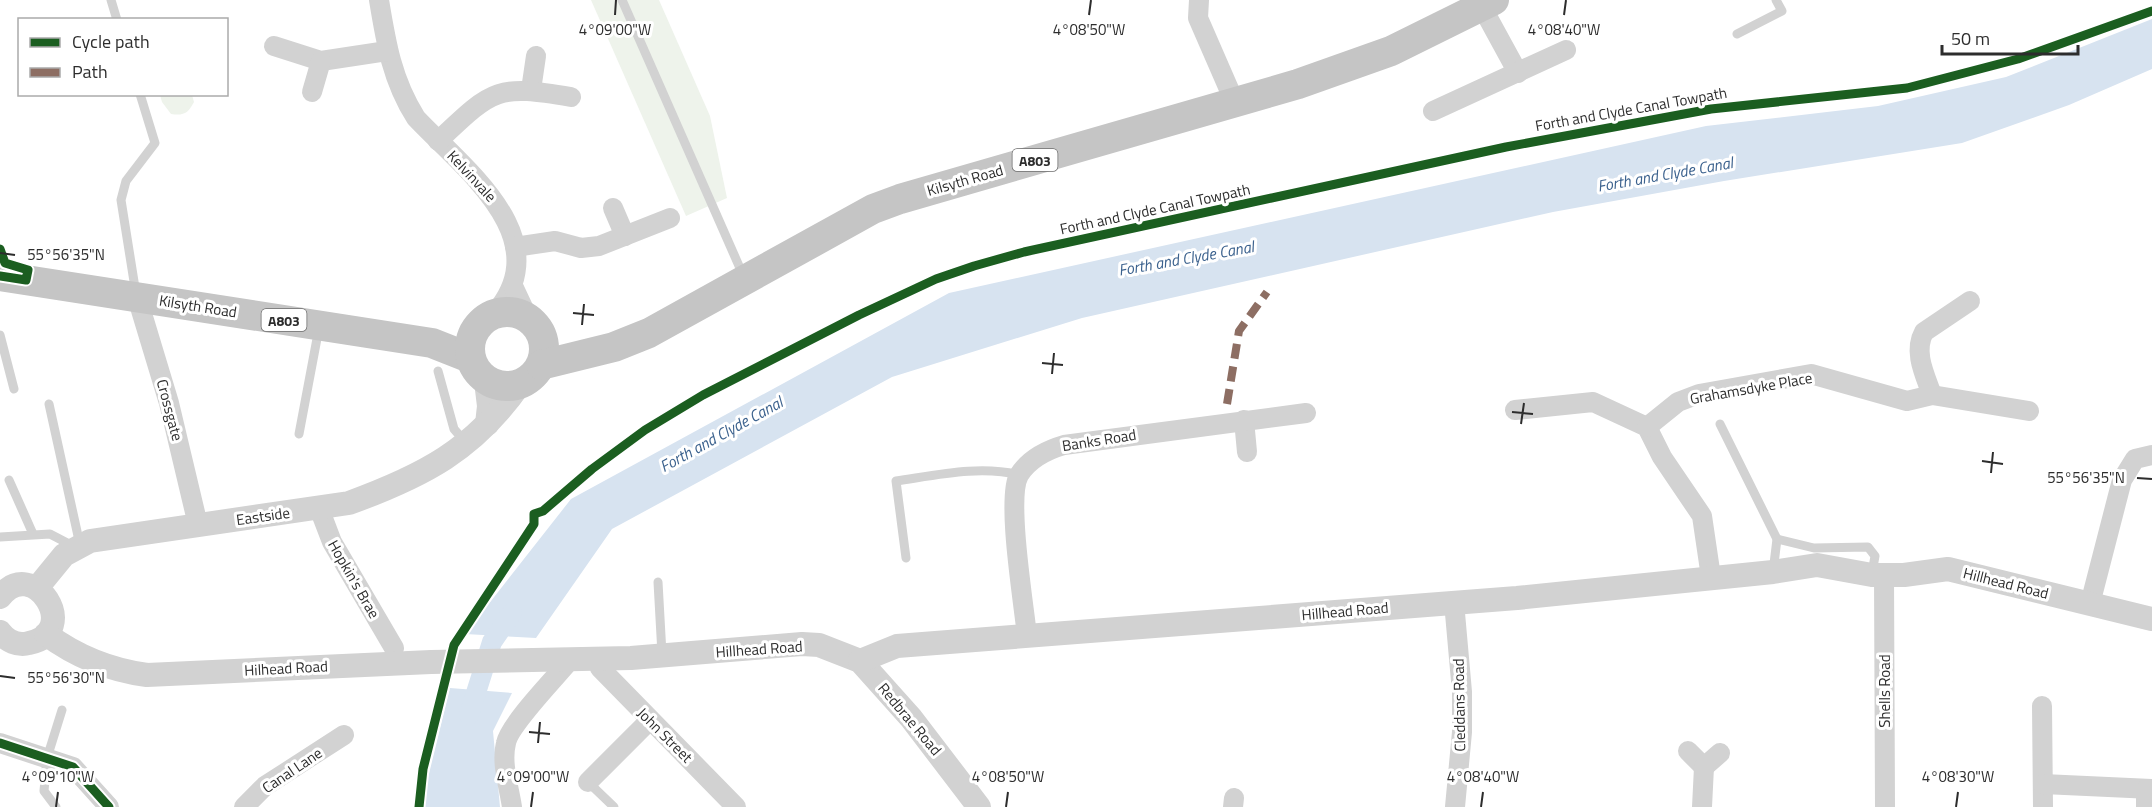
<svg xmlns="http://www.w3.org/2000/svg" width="2152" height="807" font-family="'Titillium Web',sans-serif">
  <rect width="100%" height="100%" fill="#fff"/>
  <g fill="#eef3eb">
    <path d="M591,0H659L710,116L727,198L686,216Z"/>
    <path d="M160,95H192L194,102C188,113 184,116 171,114L162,102Z"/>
  </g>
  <g fill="#d7e3f0">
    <path d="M2152,19V69L2069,105L1962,143L1724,181L1553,212L1082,318L892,377L612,529L536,638L465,634L571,499L949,293L1706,126L1878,106L2006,77Z"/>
    <path d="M450,688L512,693L493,731L500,807H423L425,790Z"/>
  </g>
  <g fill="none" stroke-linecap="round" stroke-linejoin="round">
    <path stroke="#d7e3f0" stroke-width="20" d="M469,715L492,642L512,613"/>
    <g stroke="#d2d2d2" stroke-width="9">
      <path d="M111,0L117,20"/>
      <path d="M622,0L743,275"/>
      <path d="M1737,34L1782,11L1776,0"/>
      <path d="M136,294L121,200L126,181L155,143L140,94"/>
      <path d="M0,335L14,389"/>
      <path d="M438,371L454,429L466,443"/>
      <path d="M49,404L80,545"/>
      <path d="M1720,424L1777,539L1773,572"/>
      <path d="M299,434L319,328"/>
      <path d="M9,480L33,534"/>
      <path d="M0,537L50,534L73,546"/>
      <path d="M1777,539L1814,548L1868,547L1875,556L1872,573"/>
      <path d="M906,558L896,481C937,475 980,465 1020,475"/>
      <path d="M658,582L662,654"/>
      <path d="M588,782L614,807"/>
      <path d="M56,807L44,791L47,758L62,710"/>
    </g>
    <g stroke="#d2d2d2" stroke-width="20">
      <path d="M379,0C386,43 392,80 416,118C464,169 559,238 495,313"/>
      <path d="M1199,0L1198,18L1235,103"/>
      <path d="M1482,7L1518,73"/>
      <path d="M274,46L321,61L387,51"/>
      <path d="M531,90L536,56"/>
      <path d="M312,92L321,61"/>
      <path d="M1433,111L1566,50"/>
      <path d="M438,141C493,89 496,84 571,97"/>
      <path d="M613,208L625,236"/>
      <path d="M515,247L555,241L581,248L599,246L670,218"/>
      <path d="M513,286L528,318"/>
      <path d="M137,297L169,403L198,525"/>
      <path d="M1932,395C1925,375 1913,352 1924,332L1970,301"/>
      <path d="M1515,410L1593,402L1647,427L1662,457L1702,516L1711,577"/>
      <path d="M1244,420L1247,452"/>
      <path d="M1647,427L1678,402L1699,394L1811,374L1907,401L1932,395L2029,411"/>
      <path d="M319,508L332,542L394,648"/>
      <path d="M1884,575L1885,807"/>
      <path d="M1454,602L1462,692V732L1455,807"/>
      <path d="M2090,604L2122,480L2135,459L2152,455"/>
      <path d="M1027,636C1024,605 1006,498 1019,475C1029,459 1047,450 1064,445L1306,413"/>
      <path d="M600,659V668L736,807"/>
      <path d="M2042,706L2043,807"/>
      <path d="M0,743L73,767L109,807"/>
      <path d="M1688,751L1704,767L1720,753"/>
      <path d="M588,782L650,720"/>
      <path d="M2043,784L2152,789"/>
      <path d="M2146,789V807"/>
      <path d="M244,807L265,786L344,735"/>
      <path d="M512,807C509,787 501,763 506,743C509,725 557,676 571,659"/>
      <path d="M1233,807L1234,798"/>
      <path d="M1702,807L1704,767"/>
    </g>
    <g stroke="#d2d2d2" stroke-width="24">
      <path d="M486,381L489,406L487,424"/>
      <path d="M37,588L64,555L90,541L349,503C423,476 474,450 520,384"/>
      <path d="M0,597C33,554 83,632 29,643C18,646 7,641 0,632"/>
      <path d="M46,634C77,657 109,670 147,675L431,662L631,658L802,644L819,645L860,661L911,718L979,807"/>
      <path d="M860,661L897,646L1517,598L1773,572L1817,565L1872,575H1904L1948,569L2152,619"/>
    </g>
    <g stroke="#c5c5c5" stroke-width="30">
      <path d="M0,276L432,343L470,358"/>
      <circle cx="507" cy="349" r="37"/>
      <path d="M541,365L614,347L649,333L873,209L900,199L1298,84L1391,51L1494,0"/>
    </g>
    <path stroke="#8d6e63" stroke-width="8" stroke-dasharray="15 8" stroke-linecap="butt" d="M1227,404L1239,331L1267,292"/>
    <defs>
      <g id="cycleway">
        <path d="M0,249L5,263L28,270L26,280L0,276"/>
        <path d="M0,743L73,767L109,807"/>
        <path d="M419,807L423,769L454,645L534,524V514L543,511L592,469L645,430L703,395L859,315L936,279L974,266L1024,252L1506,147L1711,109L1907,88L2018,59L2152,11"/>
      </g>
    </defs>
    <use href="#cycleway" stroke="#fff" stroke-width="13"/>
    <use href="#cycleway" stroke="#1b5e20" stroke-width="9"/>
  </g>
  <path fill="none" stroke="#2d2d2d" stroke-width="2" d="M615,15L616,0M1089,15L1091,0M1564,15L1566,0M0,253L15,255M573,313L594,315M582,325L584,304M1042,363L1063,365M1052,374L1054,353M1512,412L1533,414M1521,424L1524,403M1982,461L2003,464M1991,473L1993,452M2137,478L2152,479M0,676L15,678M529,732L550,734M538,743L540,722M56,807L58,792M531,807L533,792M1006,807L1008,792M1481,807L1483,792M1956,807L1958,792"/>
  <g text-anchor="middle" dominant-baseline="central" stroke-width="6" stroke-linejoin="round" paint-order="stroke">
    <g fill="#fff" stroke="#6c6c6c" stroke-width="1.5">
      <rect x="1012.5" y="149" width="45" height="22" rx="4.5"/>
      <rect x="261.5" y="309" width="45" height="22" rx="4.5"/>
    </g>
    <g font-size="14" font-weight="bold" fill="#2d2d2d">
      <text x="1035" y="160">A803</text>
      <text x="284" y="320">A803</text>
    </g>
    <g font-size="15" fill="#2d2d2d" stroke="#fff">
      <text transform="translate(1631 109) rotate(-10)">Forth and Clyde Canal Towpath</text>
      <text transform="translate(472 176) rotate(47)">Kelvinvale</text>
      <text transform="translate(965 180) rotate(-16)">Kilsyth Road</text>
      <text transform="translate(1155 209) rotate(-12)">Forth and Clyde Canal Towpath</text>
      <text transform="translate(198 306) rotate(9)">Kilsyth Road</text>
      <text transform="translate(1751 388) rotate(-10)">Grahamsdyke Place</text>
      <text transform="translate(170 410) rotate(75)">Crossgate</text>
      <text transform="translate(1099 440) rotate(-9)">Banks Road</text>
      <text transform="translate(263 516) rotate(-8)">Eastside</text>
      <text transform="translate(354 579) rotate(60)">Hopkin's Brae</text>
      <text transform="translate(2006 583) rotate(14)">Hillhead Road</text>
      <text transform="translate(1345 611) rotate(-5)">Hillhead Road</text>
      <text transform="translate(759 649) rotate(-4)">Hillhead Road</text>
      <text transform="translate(286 668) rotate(-3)">Hilhead Road</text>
      <text transform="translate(1884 691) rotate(-90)">Shells Road</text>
      <text transform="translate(1459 705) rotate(-91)">Cleddans Road</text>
      <text transform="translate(910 719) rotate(50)">Redbrae Road</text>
      <text transform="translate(665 735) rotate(45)">John Street</text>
      <text transform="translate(292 770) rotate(-34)">Canal Lane</text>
    </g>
    <g font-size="16" font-style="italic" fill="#3c628e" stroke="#fff">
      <text transform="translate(1665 174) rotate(-10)">Forth and Clyde Canal</text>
      <text transform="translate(1186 258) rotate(-10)">Forth and Clyde Canal</text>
      <text transform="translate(721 434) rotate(-29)">Forth and Clyde Canal</text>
    </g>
  </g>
  <g font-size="15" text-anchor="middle" fill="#2d2d2d" stroke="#fff" stroke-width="6" stroke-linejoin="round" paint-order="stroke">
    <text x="615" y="35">4°09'00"W</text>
    <text x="1089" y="35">4°08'50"W</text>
    <text x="1564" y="35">4°08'40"W</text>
    <text x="66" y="260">55°56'35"N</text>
    <text x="2086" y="483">55°56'35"N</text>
    <text x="66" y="683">55°56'30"N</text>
    <text x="58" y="782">4°09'10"W</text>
    <text x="533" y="782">4°09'00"W</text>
    <text x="1008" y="782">4°08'50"W</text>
    <text x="1483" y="782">4°08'40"W</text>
    <text x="1958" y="782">4°08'30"W</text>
  </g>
  <rect x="18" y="18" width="210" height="78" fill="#ffffff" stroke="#ababab" stroke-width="1.5"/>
  <rect x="30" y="38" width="30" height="9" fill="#1b5e20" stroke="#ababab" stroke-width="1.5"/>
  <text x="72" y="48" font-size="18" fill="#2d2d2d">Cycle path</text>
  <rect x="30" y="68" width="30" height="9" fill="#8d6e63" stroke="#ababab" stroke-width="1.5"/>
  <text x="72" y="78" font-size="18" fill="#2d2d2d">Path</text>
  <path d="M1942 45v9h136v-9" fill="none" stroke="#2d2d2d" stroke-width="3"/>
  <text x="1951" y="45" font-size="18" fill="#2d2d2d" stroke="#ffffff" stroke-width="4.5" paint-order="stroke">50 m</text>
</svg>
